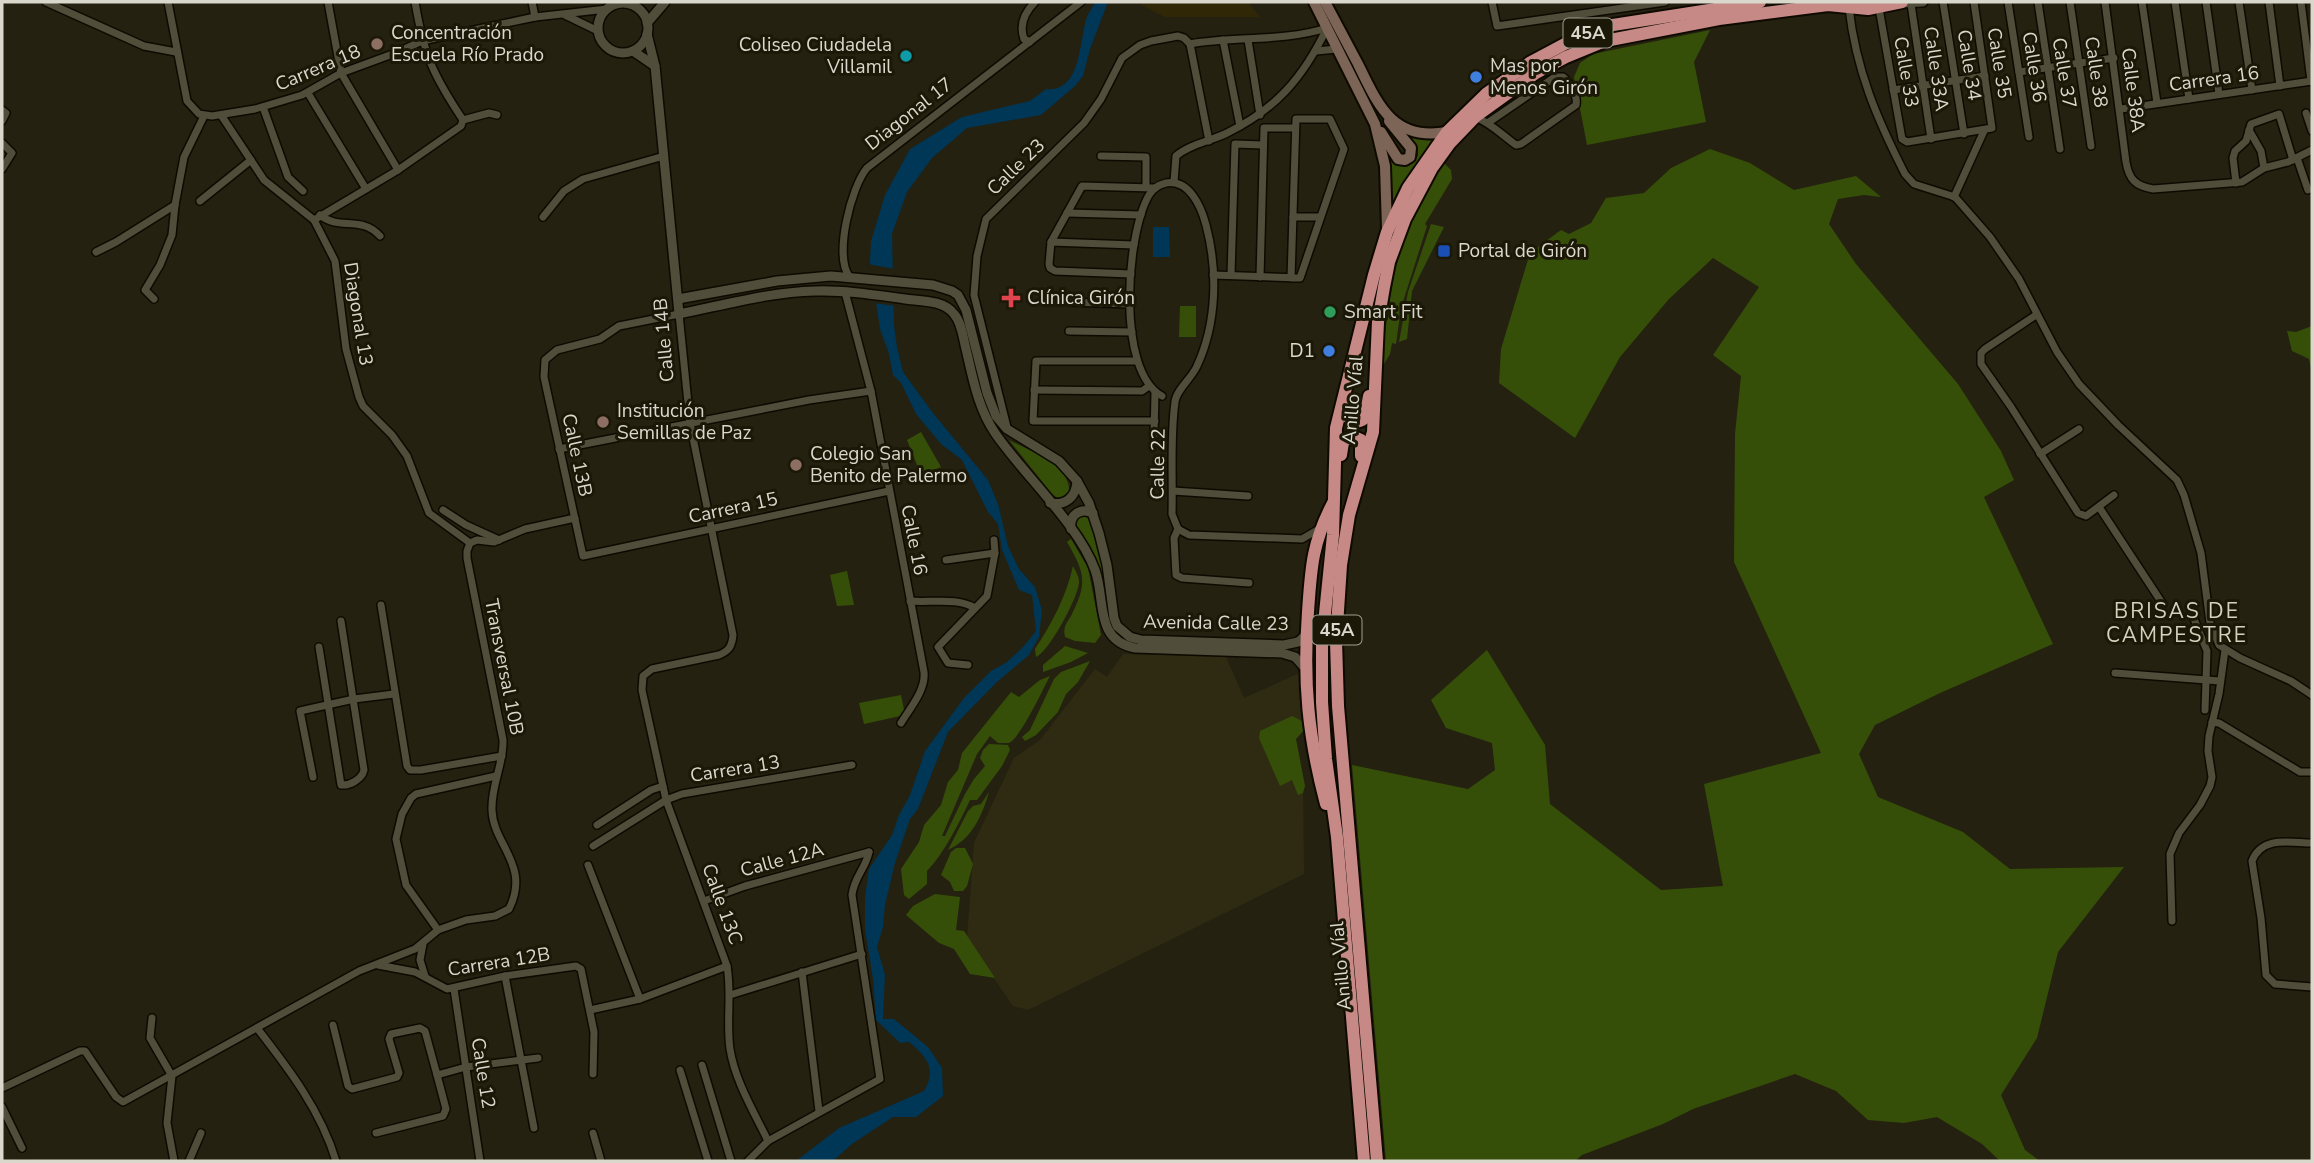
<svg xmlns="http://www.w3.org/2000/svg" width="2314" height="1163" font-family="'Nunito Sans',sans-serif">
  <rect width="100%" height="100%" fill="#242110"/>
  <path fill="#2f2b13" d="M1123,654L1226,657L1244,698L1302,672L1301,695L1305,720L1292,735L1303,786L1304,874L1028,1010L1013,1006L967,939L974,843L1014,758L1040,740L1095,669L1107,677Z"/>
  <g fill="#364f08">
    <path d="M1710,30L1694,62L1706,122L1587,145L1574,77L1580,63L1593,54Z"/>
    <path d="M1400,129L1417,139L1434,138L1393,206L1389,162L1382,138L1393,161L1399,166L1409,164L1418,156V148Z"/>
    <path d="M1710,149L1750,163L1794,190L1856,176L1881,197L1864,195L1838,199L1829,224L1856,264L1958,384L2001,451L2014,480L1984,497L2053,644L1940,693L1875,725L1859,754L1878,797L1963,832L2010,869L2124,867L2058,952L2037,1038L2001,1095L2025,1150L2040,1161H2000L1982,1144L1937,1117L1904,1123L1868,1120L1836,1091L1795,1074L1693,1109L1663,1124L1582,1155L1575,1161H1386L1352,765L1468,789L1495,770L1492,743L1446,728L1431,700L1487,650L1545,745L1550,804L1661,890L1723,886L1704,784L1821,753L1734,562L1735,434L1741,376L1713,355L1759,287L1713,258L1669,299L1620,357L1575,438L1499,383L1501,349L1530,253L1561,230L1569,234L1591,223L1606,198L1644,193L1671,168Z"/>
    <path d="M1444,163L1451,170L1452,179L1425,224L1427,226L1401,308L1396,344L1392,343L1390,354L1381,369C1379,356 1384,339 1386,326C1395,262 1404,216 1444,163Z"/>
    <path d="M1431,224L1444,227L1412,291L1407,339L1399,342L1408,292Z"/>
    <path d="M1180,306H1196V337H1179Z"/>
    <path d="M2312,326V373L2309,359L2292,351L2287,331L2296,332Z"/>
    <path d="M921,432L941,467L921,475L907,440Z"/>
    <path d="M1009,440C1030,451 1072,465 1069,493L1059,499L1052,494Z"/>
    <path d="M1079,515H1089L1103,563L1106,589L1094,558L1075,527L1076,520Z"/>
    <path d="M1071,539L1088,568L1101,635L1095,643L1075,641L1065,637C1063,627 1066,624 1071,616C1088,583 1085,573 1067,542Z"/>
    <path d="M1073,566C1076,572 1079,576 1079,582C1079,596 1049,652 1036,657L1035,649C1052,623 1066,597 1073,566Z"/>
    <path d="M847,571L854,605L837,606L830,575Z"/>
    <path d="M1065,646L1088,653L1071,662L1043,672V665Z"/>
    <path d="M1090,661L1078,682L1066,694L1058,712L1036,735L1025,741L1022,737L1030,730L1054,679L1061,672Z"/>
    <path d="M1050,676C1043,689 1021,737 1009,743C1008,743 998,743 998,743L990,736L977,754L942,836H945L965,794L974,779L985,766L980,758L983,750L989,744L1008,745L1010,750L1002,766L977,800H970C959,823 945,852 927,871V884L909,899L904,895L901,869L919,842L924,825L941,805L948,782L958,770L962,753L1011,692L1019,697L1040,680Z"/>
    <path d="M901,695L905,715L864,724L859,703Z"/>
    <path d="M1292,716L1304,722L1306,728L1296,739L1305,786L1303,793L1298,795L1292,780L1280,786L1259,738L1260,731Z"/>
    <path d="M989,792C982,816 972,839 948,850L968,811L973,806L981,804Z"/>
    <path d="M956,848H965L973,864L967,886L963,891H954L950,882L941,875L951,852Z"/>
    <path d="M935,894L960,897L956,930L964,931L995,978L970,974L954,949L939,943L906,915L913,906Z"/>
  </g>
  <path fill="#302706" d="M1144,2H1248L1260,17H1165L1141,5Z"/>
  <g fill="#003656">
    <path d="M1096,2H1108L1090,49L1083,76L1075,86L1041,115L967,128L932,158L907,192L892,234L894,325L897,347L903,372L933,413L988,480L998,504L1008,546L1019,569L1035,587L1042,610L1039,637L1029,655L997,682L948,732L918,809L910,819L895,863L885,905L883,927L877,947L885,975L883,1019H894L928,1047L942,1068L943,1096L916,1117H893L852,1144L833,1161H796L839,1128L924,1091C937,1069 927,1057 909,1042L900,1043L876,1020L873,979L865,929V897L869,869L892,835L899,815L910,795L925,751L964,698L991,671L1007,662L1023,647L1036,631L1032,595L1019,590L1002,550L998,524L988,512L962,460L941,444L916,414L901,383L893,375L889,354L880,329L870,263L871,241L885,195L910,149L962,117L1030,101L1046,89C1082,93 1079,39 1087,17C1089,12 1093,6 1096,2Z"/>
    <path d="M1153,227H1169L1170,257H1153Z"/>
  </g>
  <path fill="#242110" d="M867,264L895,269L897,306L873,303Z"/>
  <g fill="none" stroke-linecap="round" stroke-linejoin="round">
    <defs>
      <g id="minor">
        <path d="M46,2L144,46L176,52"/>
        <path d="M168,2L187,101L199,114L212,116L255,109L302,95L341,73L398,52L422,41L535,17L607,9"/>
        <path d="M328,2L341,73L398,170"/>
        <path d="M415,2C424,55 433,75 463,120"/>
        <path d="M532,2L535,17"/>
        <path d="M1492,2L1497,26L1665,2"/>
        <path d="M1943,2L1964,134"/>
        <path d="M2008,2L2029,137"/>
        <path d="M2038,2L2060,149"/>
        <path d="M2070,2L2091,146"/>
        <path d="M2105,2L2126,162C2129,180 2136,186 2153,189L2242,182L2264,168L2288,162L2312,150"/>
        <path d="M2142,2L2157,103"/>
        <path d="M2175,2L2189,99"/>
        <path d="M2206,2L2219,94"/>
        <path d="M2239,2L2252,90"/>
        <path d="M2269,2L2280,86"/>
        <path d="M2301,2L2311,81"/>
        <path d="M1911,4L1931,139"/>
        <path d="M632,5V2"/>
        <path d="M1849,8C1856,70 1877,119 1905,174L1914,184L1955,197L1990,237L2019,279L2057,352L2079,384L2118,425L2177,480L2184,495L2201,553L2210,623L2219,645L2240,658L2291,681L2312,695"/>
        <path d="M1879,8L1902,139L1907,142L1992,128L1974,2"/>
        <path d="M565,15L598,31"/>
        <path d="M1223,40L1240,126"/>
        <path d="M1248,40L1260,115"/>
        <path d="M1030,42L1024,39C1019,25 1025,12 1035,2"/>
        <path d="M1190,44C1236,36 1282,42 1327,28"/>
        <path d="M1190,44L1209,141"/>
        <path d="M1316,51L1337,49"/>
        <path d="M2019,72L2114,58"/>
        <path d="M1893,90L1985,76"/>
        <path d="M308,93L366,189"/>
        <path d="M263,107L288,177L303,191"/>
        <path d="M2121,109L2312,81"/>
        <path d="M2,110L6,113L2,121"/>
        <path d="M2306,113L2312,131"/>
        <path d="M221,115L264,180L314,220L335,261L346,349L359,397L363,406L392,435L407,456L429,513L470,543"/>
        <path d="M1475,117C1491,123 1502,135 1516,145L1521,144L1576,105C1578,96 1570,83 1563,77H1555L1489,122"/>
        <path d="M2249,130L2261,151L2264,168"/>
        <path d="M2,143L12,153L2,169"/>
        <path d="M1101,156L1146,157V187"/>
        <path d="M2297,158L2308,190"/>
        <path d="M1174,182L1176,156C1190,144 1211,141 1227,133C1276,109 1303,78 1327,28"/>
        <path d="M2236,183L2233,158L2235,151L2246,141L2251,124L2279,114L2293,160"/>
        <path d="M1954,197L1984,131"/>
        <path d="M200,201L251,160"/>
        <path d="M1067,213L1141,215"/>
        <path d="M320,215C339,231 361,215 380,236"/>
        <path d="M543,217L564,191L583,179L664,156"/>
        <path d="M1293,217H1320"/>
        <path d="M314,220L398,170L461,126L463,120L489,113L497,115"/>
        <path d="M1051,242L1082,186L1153,188"/>
        <path d="M96,252L116,242L175,205"/>
        <path d="M1131,274L1055,271L1050,268L1049,264L1051,242L1134,245"/>
        <path d="M1213,275L1300,278L1344,149L1330,119H1296L1291,278"/>
        <path d="M1231,275L1235,144L1263,145"/>
        <path d="M849,276C834,255 851,187 867,168L1081,2"/>
        <path d="M1260,277L1264,128H1295"/>
        <path d="M845,292L871,391L924,672C926,690 910,708 901,723"/>
        <path d="M154,299L145,290L160,265L172,235L175,205L184,157L204,116"/>
        <path d="M1070,302L1130,304"/>
        <path d="M2036,315L1985,349L1981,353V364L2011,407L2078,513L2086,516L2114,495"/>
        <path d="M1069,331L1132,332"/>
        <path d="M1137,361H1036L1033,421H1155"/>
        <path d="M1034,390L1142,391L1149,386"/>
        <path d="M1162,396C1116,371 1126,235 1149,195C1153,188 1158,185 1166,183C1189,179 1201,206 1206,225C1218,270 1217,323 1197,366C1192,378 1176,390 1175,402C1170,438 1173,477 1172,514L1178,529"/>
        <path d="M1007,427L974,295L977,256L986,219L1084,123L1101,99L1122,58L1140,45L1151,41L1178,36L1184,38L1190,44"/>
        <path d="M1154,437L1155,392"/>
        <path d="M559,449L809,400L871,391"/>
        <path d="M2040,454L2079,429"/>
        <path d="M1173,491L1248,496"/>
        <path d="M2099,507L2162,603"/>
        <path d="M443,510L466,525L499,540"/>
        <path d="M1178,529L1189,535L1302,539L1319,529"/>
        <path d="M1178,529L1174,538L1176,575L1182,578L1249,583"/>
        <path d="M470,543L477,540L494,542L525,529L575,518"/>
        <path d="M946,560L995,553"/>
        <path d="M910,601C931,603 957,597 975,608"/>
        <path d="M381,605L407,766L410,770H421L502,756"/>
        <path d="M2192,614L2207,651L2205,710"/>
        <path d="M319,647L341,785C350,786 362,779 364,770L341,621"/>
        <path d="M968,665L948,663L938,647L987,596L995,553L994,540"/>
        <path d="M2115,673L2220,681"/>
        <path d="M2212,722L2219,723L2300,772H2312"/>
        <path d="M313,777L300,711L354,699L394,694"/>
        <path d="M597,825L651,790L663,786"/>
        <path d="M2312,843C2291,843 2262,835 2252,861L2261,918L2266,975L2275,984L2312,987"/>
        <path d="M593,846L666,800L682,794L852,765"/>
        <path d="M588,865L640,999"/>
        <path d="M704,901L745,886L869,852"/>
        <path d="M2172,921L2170,854L2179,833L2200,805L2210,786L2212,777L2208,751L2209,736L2219,694L2225,650"/>
        <path d="M438,930L406,885L396,839L402,814L411,798L416,794L496,776"/>
        <path d="M423,944L420,960L425,976"/>
        <path d="M378,965L415,972L447,989L505,976L576,966L581,969L594,1032L593,1074"/>
        <path d="M802,972L819,1111"/>
        <path d="M505,976L534,1128"/>
        <path d="M454,989L480,1161"/>
        <path d="M730,995L862,954"/>
        <path d="M590,1010L640,999L727,966"/>
        <path d="M152,1018L150,1038L172,1076L167,1123L174,1161"/>
        <path d="M333,1025L348,1086L352,1089L397,1077L399,1073L389,1039L391,1034L420,1028L425,1031L437,1075L466,1067L538,1058"/>
        <path d="M257,1028C289,1069 321,1111 336,1161"/>
        <path d="M702,1065L731,1161"/>
        <path d="M680,1070L708,1161"/>
        <path d="M2,1088L80,1051H85L116,1097L123,1102L359,971L415,949L438,930L466,920L495,916L509,909C531,865 493,845 492,810C491,785 504,763 503,740L467,558V551L470,543"/>
        <path d="M2,1107L22,1148"/>
        <path d="M376,1133L443,1116L446,1109L437,1075"/>
        <path d="M593,1133L601,1161"/>
        <path d="M768,1141C754,1112 735,1081 730,1049C726,1022 732,994 727,966L666,800L642,690L643,676L652,669L719,655C729,651 732,646 733,635L690,423L679,314L619,326L600,339L557,350L545,360L544,377L583,556L889,491"/>
        <path d="M189,1161L201,1133"/>
        <path d="M748,1161L768,1141L880,1079L852,895C854,877 866,868 869,852"/>
      </g>
      <g id="tertiary">
        <path d="M1899,3L1923,2"/>
        <circle cx="623" cy="28" r="25"/>
        <path d="M647,23L665,2"/>
        <path d="M647,34L655,66L679,314C724,305 770,292 815,291C845,290 876,295 905,299C921,301 944,300 954,314C962,323 963,338 966,349C973,379 978,408 995,433C1023,474 1079,525 1095,570C1106,600 1094,640 1135,648L1282,653L1295,657L1305,668"/>
        <path d="M633,51L655,66"/>
        <path d="M678,299L777,281L831,276L933,285L952,291L958,295L966,310L987,393L996,416L1007,429L1059,461L1077,481L1089,503L1099,533L1107,565L1114,618L1117,626L1130,637L1141,640L1284,645L1298,642L1307,634"/>
        <path d="M1050,503C1066,506 1076,497 1077,481"/>
        <path d="M1071,529C1069,515 1080,507 1093,513"/>
      </g>
      <g id="secondary">
        <path d="M1314,2L1375,124L1385,166L1387,228"/>
        <path d="M1325,2C1336,23 1347,43 1358,64C1378,105 1393,142 1447,132"/>
        <path d="M1381,132L1398,159L1405,160L1410,157L1411,148L1389,121"/>
      </g>
      <g id="trunk">
        <path d="M1348,401V417C1353,423 1359,423 1365,418L1369,396"/>
        <path d="M1341,455L1343,442L1352,436L1361,440V456"/>
        <path d="M1326,804C1308,736 1303,682 1308,612C1311,568 1312,543 1333,503"/>
        <path d="M1364,1161L1337,837L1326,759L1322,702V643L1333,535L1336,428L1374,275L1387,232L1408,188L1447,132L1486,94L1531,62L1576,38L1613,25L1760,2"/>
        <path d="M1377,1161L1338,706L1336,641L1341,565L1349,515L1373,432L1378,322L1384,287L1389,262L1405,219L1432,168L1450,143L1475,117L1536,73L1566,57L1605,41L1719,19L1828,5L1868,9L1902,2"/>
      </g>
    </defs>
    <use href="#minor" stroke="#0e0a00" stroke-width="10"/>
    <use href="#tertiary" stroke="#0e0a00" stroke-width="12"/>
    <use href="#secondary" stroke="#0e0a00" stroke-width="14"/>
    <use href="#trunk" stroke="#0e0a00" stroke-width="16"/>
    <use href="#minor" stroke="#504d3b" stroke-width="7"/>
    <use href="#tertiary" stroke="#504d3b" stroke-width="9"/>
    <use href="#secondary" stroke="#7c6457" stroke-width="10"/>
    <use href="#trunk" stroke="#c68986" stroke-width="12"/>
  </g>
  <g fill="#8d6e63" stroke="#1b1807" stroke-width="2.5">
    <circle cx="377" cy="44" r="7"/>
    <circle cx="603" cy="422" r="7"/>
    <circle cx="796" cy="465" r="7"/>
  </g>
  <circle fill="#0f9aa8" stroke="#1b1807" stroke-width="2.5" cx="906" cy="56" r="7"/>
  <g fill="#3f7fe0" stroke="#1b1807" stroke-width="2.5">
    <circle cx="1476" cy="77" r="7"/>
    <circle cx="1329" cy="351" r="7"/>
  </g>
  <rect fill="#1a4fb4" stroke="#1b1807" stroke-width="2.5" x="1437" y="244" width="14" height="14" rx="3.5"/>
  <path fill="#e0444e" stroke="#1b1807" stroke-width="2.5" d="M1007.5 287.5h7v7h7v7h-7v7h-7v-7h-7v-7h7z"/>
  <circle fill="#2e9e5b" stroke="#1b1807" stroke-width="2.5" cx="1330" cy="312" r="7"/>
  <g text-anchor="middle" dominant-baseline="central" stroke-width="6" stroke-linejoin="round" paint-order="stroke">
    <g fill="#1b1807" stroke="#a19e92" stroke-width="2">
      <rect x="1563.5" y="18.5" width="49" height="29" rx="5"/>
      <rect x="1312.5" y="615.5" width="49" height="29" rx="5"/>
    </g>
    <g font-size="18" font-weight="bold" fill="#dad8cd">
      <text x="1588" y="33">45A</text>
      <text x="1337" y="630">45A</text>
    </g>
    <g font-size="19" fill="#dad8cd" stroke="#1b1807" text-anchor="start">
      <text x="391" y="33">Concentración<tspan x="391" dy="22">Escuela Río Prado</tspan></text>
      <text x="892" y="45" text-anchor="end">Coliseo Ciudadela<tspan x="892" dy="22">Villamil</tspan></text>
      <text x="1490" y="66">Mas por<tspan x="1490" dy="22">Menos Girón</tspan></text>
      <text x="1458" y="251">Portal de Girón</text>
      <text x="1027" y="298">Clínica Girón</text>
      <text x="1344" y="312">Smart Fit</text>
      <text x="1315" y="351" text-anchor="end">D1</text>
      <text x="617" y="411">Institución<tspan x="617" dy="22">Semillas de Paz</tspan></text>
      <text x="810" y="454">Colegio San<tspan x="810" dy="22">Benito de Palermo</tspan></text>
    </g>
    <g font-size="19" fill="#dad8cd" stroke="#1b1807">
      <text transform="translate(1999 63) rotate(81)">Calle 35</text>
      <text transform="translate(1969 65) rotate(81)">Calle 34</text>
      <text transform="translate(2034 67) rotate(81)">Calle 36</text>
      <text transform="translate(318 68) rotate(-23)">Carrera 18</text>
      <text transform="translate(1936 69) rotate(82)">Calle 33A</text>
      <text transform="translate(1906 72) rotate(80)">Calle 33</text>
      <text transform="translate(2096 72) rotate(82)">Calle 38</text>
      <text transform="translate(2064 73) rotate(81)">Calle 37</text>
      <text transform="translate(2214 79) rotate(-8)">Carrera 16</text>
      <text transform="translate(2133 90) rotate(83)">Calle 38A</text>
      <text transform="translate(909 114) rotate(-38)">Diagonal 17</text>
      <text transform="translate(1016 167) rotate(-44)">Calle 23</text>
      <text transform="translate(358 314) rotate(81)">Diagonal 13</text>
      <text transform="translate(664 340) rotate(-95)">Calle 14B</text>
      <text transform="translate(1353 400) rotate(-85)">Anillo Víal</text>
      <text transform="translate(577 455) rotate(78)">Calle 13B</text>
      <text transform="translate(1158 464) rotate(-89)">Calle 22</text>
      <text transform="translate(733 508) rotate(-12)">Carrera 15</text>
      <text transform="translate(914 540) rotate(79)">Calle 16</text>
      <text transform="translate(1216 623) rotate(1)">Avenida Calle 23</text>
      <text transform="translate(504 667) rotate(79)">Transversal 10B</text>
      <text transform="translate(735 769) rotate(-9)">Carrera 13</text>
      <text transform="translate(782 860) rotate(-15)">Calle 12A</text>
      <text transform="translate(722 904) rotate(70)">Calle 13C</text>
      <text transform="translate(499 962) rotate(-9)">Carrera 12B</text>
      <text transform="translate(1341 966) rotate(-95)">Anillo Víal</text>
      <text transform="translate(483 1073) rotate(81)">Calle 12</text>
    </g>
    <g font-size="21" letter-spacing="2" fill="#d5d1bc" stroke="#1b1807">
      <text x="2177" y="611">BRISAS DE<tspan x="2177" dy="24">CAMPESTRE</tspan></text>
    </g>
  </g>
  <rect width="2314" height="1163" fill="none" stroke="#dad8cd" stroke-width="7"/>
</svg>
